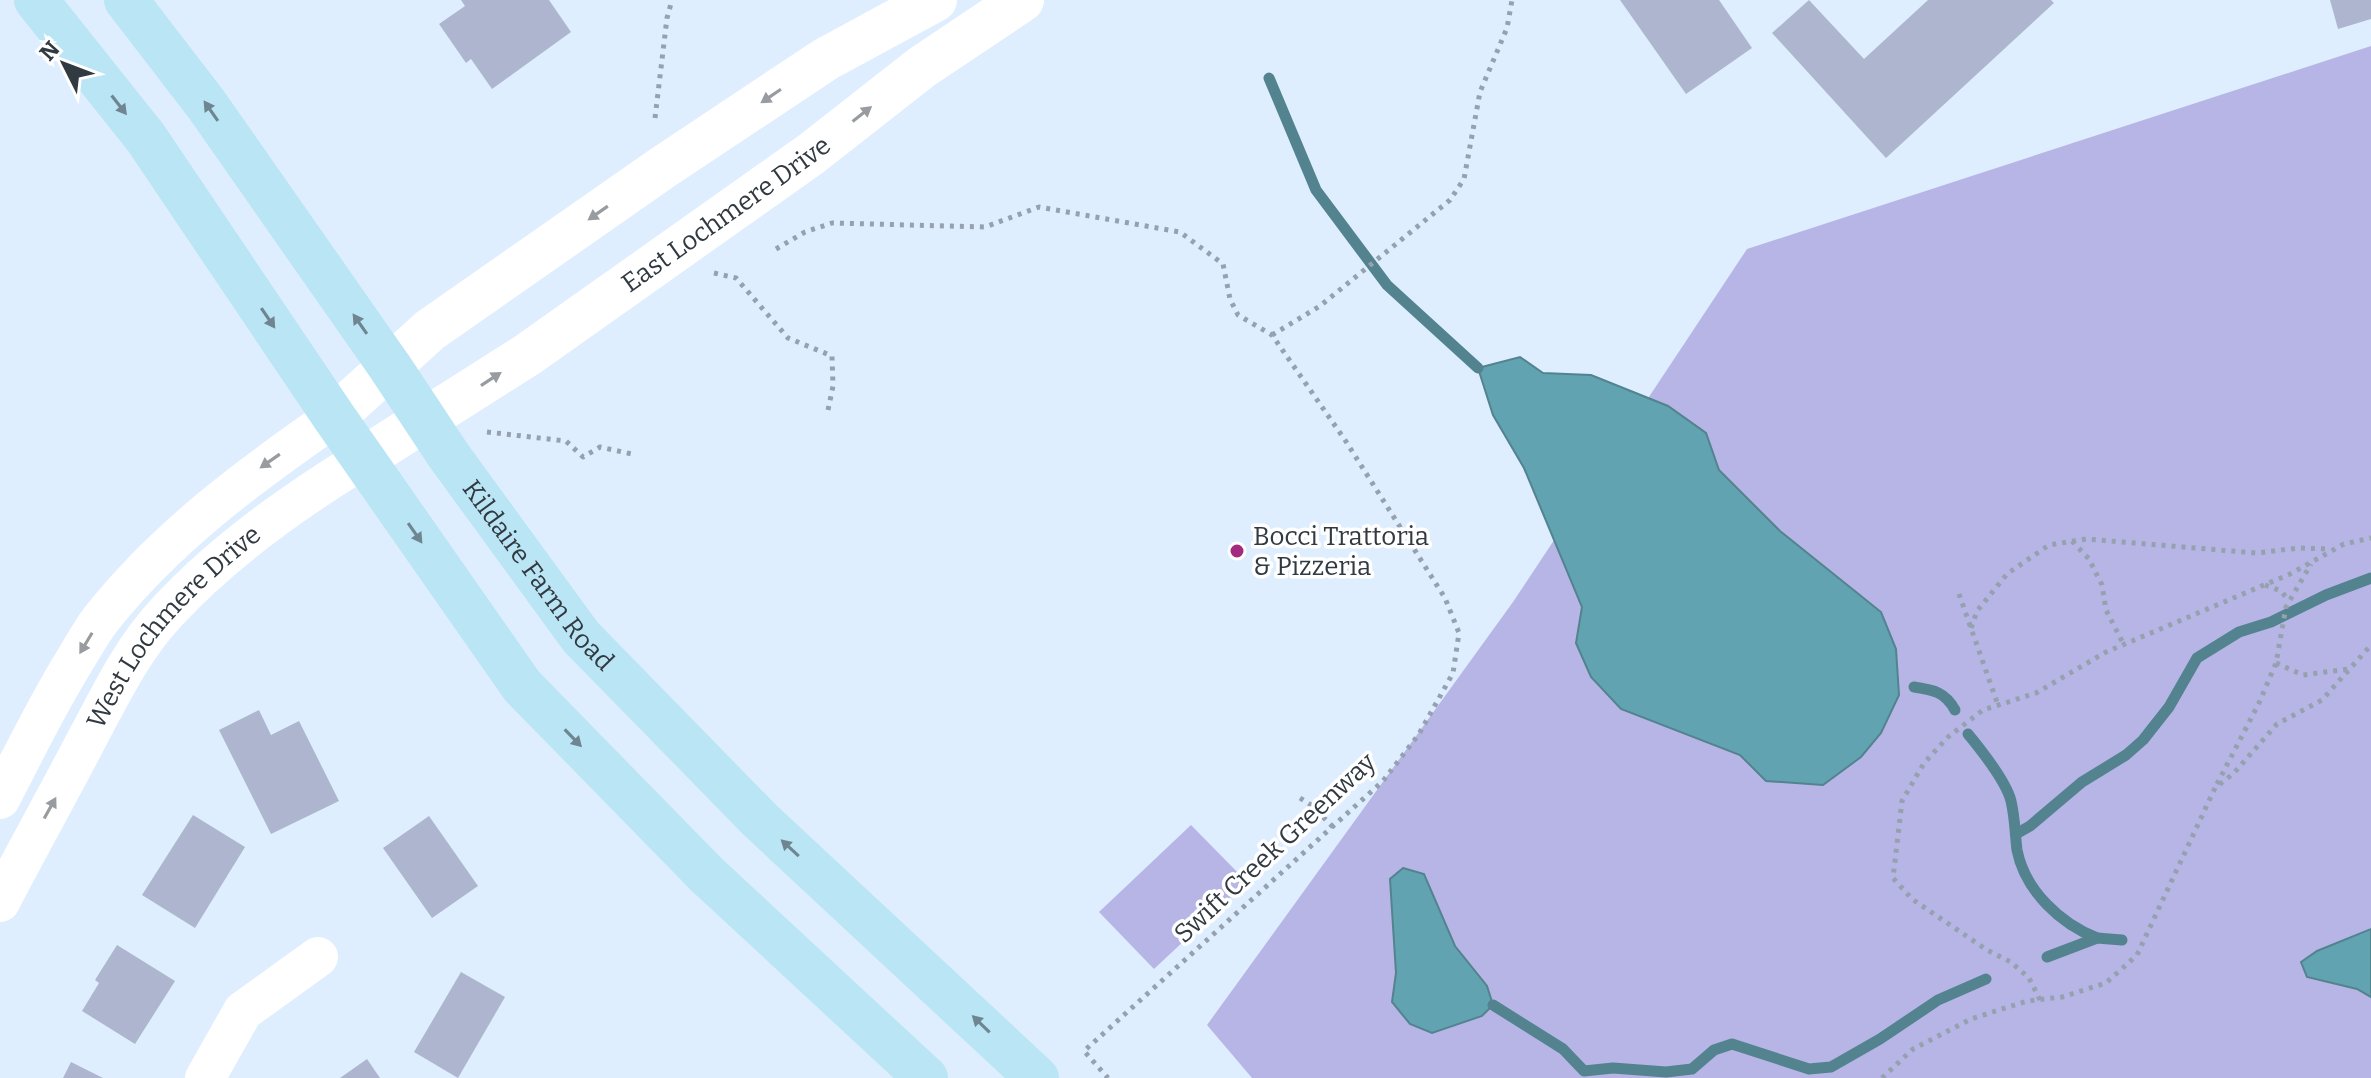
<svg xmlns="http://www.w3.org/2000/svg" width="2371" height="1078" font-family="Bitter,serif">
  <rect width="100%" height="100%" fill="#deeeff"/>
  <g fill="#b7b5e5">
    <path d="M2371,46V1078H1252L1207,1025L1513,602L1747,249Z"/>
    <path d="M1191,825L1247,882L1154,969L1099,912Z"/>
  </g>
  <g fill="#62a3b1" stroke="#53838f" stroke-width="2">
    <path d="M1520,357L1543,373L1591,375L1668,406L1706,433L1719,470L1780,531L1881,612L1896,649L1899,695L1881,733L1861,757L1823,785L1766,781L1740,755L1621,709L1591,677L1576,643L1582,607L1524,468L1493,415L1478,368Z"/>
    <path d="M1403,868L1424,874L1455,946L1487,986L1493,1005L1482,1016L1432,1033L1410,1024L1392,1002L1396,973L1390,879Z"/>
    <path d="M2371,929V997L2357,989L2307,977L2301,962L2317,951Z"/>
  </g>
  <g fill="none" stroke-linecap="round" stroke-linejoin="round">
    <g stroke="#53838f" stroke-width="11">
      <path d="M1269,78L1316,190L1387,285L1478,368"/>
      <path d="M1914,687C1934,690 1945,692 1955,710"/>
      <path d="M1968,734C1982,751 2006,781 2011,801C2015,818 2015,834 2017,850C2025,891 2061,924 2097,938"/>
      <path d="M2016,834L2030,826L2082,782L2126,755L2143,740L2169,707L2197,658L2239,632L2271,622L2326,595L2371,578"/>
      <path d="M2047,957L2097,938L2122,940"/>
      <path d="M1493,1005L1563,1049L1584,1071L1613,1068L1666,1072L1692,1069L1714,1050L1732,1044L1809,1069L1831,1067L1880,1039L1938,1000L1986,979"/>
    </g>
  </g>
  <g fill="#adb6ce">
    <path d="M461,0H549L571,32L492,89L471,59L466,63L439,24L465,6Z"/>
    <path d="M1620,0H1719L1752,48L1686,94Z"/>
    <path d="M1809,0L1864,59L1928,0H2051L2054,3L1886,158L1772,33Z"/>
    <path d="M2330,0H2371V19L2338,29Z"/>
    <path d="M259,710L271,735L299,721L339,801L271,834L219,730Z"/>
    <path d="M193,815L245,847L195,928L142,895Z"/>
    <path d="M429,816L478,886L432,918L383,848Z"/>
    <path d="M117,945L175,981L135,1044L82,1011L99,983L95,980Z"/>
    <path d="M461,972L505,997L458,1078L414,1052Z"/>
    <path d="M367,1059L380,1078H340Z"/>
    <path d="M71,1062L103,1078H63Z"/>
  </g>
  <g fill="none" stroke-linecap="round" stroke-linejoin="round">
    <g stroke="#95a1ae" stroke-width="5" stroke-dasharray="4 6" stroke-linecap="butt">
      <path d="M655,118L667,18L672,0"/>
      <path d="M776,249L805,232L832,223L985,227L1039,207L1180,232L1223,264L1230,299L1238,315L1272,335L1345,440L1445,598L1459,633L1453,673L1419,734L1383,781L1084,1051L1108,1078"/>
      <path d="M714,273L736,278L788,338L832,356L833,386L827,415"/>
      <path d="M1272,335L1320,306L1450,200L1464,179L1480,92L1507,28L1512,0"/>
      <path d="M487,432L566,441L583,457L600,447L632,454"/>
      <path d="M2072,541L2089,559L2102,585L2106,610L2124,645"/>
      <path d="M2265,585L2281,591L2289,601"/>
      <path d="M1959,594L1998,705"/>
      <path d="M1971,628L1977,611L2007,574L2049,545L2086,539L2256,553L2299,548L2330,549"/>
      <path d="M2276,663L2303,675L2348,669"/>
      <path d="M2217,784L2259,703L2276,663L2286,607L2311,564"/>
      <path d="M1300,798L1311,805L1333,827"/>
      <path d="M2040,1000L2029,978L2011,962L1987,950L1912,899L1893,878L1902,801L1924,763L1948,737L1983,710L2036,693L2106,652L2290,574L2344,544L2371,538"/>
      <path d="M1882,1078L1913,1049L1971,1019L2027,1001L2062,997L2106,983L2137,955L2215,788L2234,773L2277,724L2322,700L2371,645"/>
    </g>
    <g stroke="#fff" stroke-width="40">
      <path d="M0,799C24,753 47,705 75,660C83,647 91,632 101,619C166,537 249,476 334,417"/>
      <path id="s1" d="M0,902C29,846 60,791 89,735C112,692 133,648 167,612C222,552 294,501 363,459"/>
      <path d="M205,1078L243,1011L318,957"/>
    </g>
    <g stroke="#fff" stroke-width="44">
      <path d="M334,417L430,330L662,168L826,59L935,0"/>
      <path id="s2" d="M363,459L527,355L811,154L922,67L1022,0"/>
    </g>
    <g stroke="#bae5f5" stroke-width="44">
      <path d="M36,0L146,138L334,417L522,686L707,875L926,1078"/>
      <path id="s3" d="M126,0L206,104L390,367L449,456L581,637L760,820L1037,1078"/>
    </g>
  </g>
  <defs><path id="oneway-solid" d="M-6-.8H1V-3.2L6.5 0L1 3.2V.8H-6Z" transform="scale(2)"/></defs>
  <g fill="#989ca0">
    <use href="#oneway-solid" transform="translate(771 96) rotate(146)"/>
    <use href="#oneway-solid" transform="translate(862 114) rotate(-38)"/>
    <use href="#oneway-solid" transform="translate(598 213) rotate(145)"/>
    <use href="#oneway-solid" transform="translate(491 379) rotate(-33)"/>
    <use href="#oneway-solid" transform="translate(270 461) rotate(145)"/>
    <use href="#oneway-solid" transform="translate(86 643) rotate(121)"/>
    <use href="#oneway-solid" transform="translate(50 808) rotate(-61)"/>
  </g>
  <g fill="#6f8692">
    <use href="#oneway-solid" transform="translate(119 105) rotate(52)"/>
    <use href="#oneway-solid" transform="translate(211 111) rotate(-125)"/>
    <use href="#oneway-solid" transform="translate(268 318) rotate(56)"/>
    <use href="#oneway-solid" transform="translate(360 324) rotate(-125)"/>
    <use href="#oneway-solid" transform="translate(415 533) rotate(55)"/>
    <use href="#oneway-solid" transform="translate(573 738) rotate(46)"/>
    <use href="#oneway-solid" transform="translate(790 848) rotate(-137)"/>
    <use href="#oneway-solid" transform="translate(981 1024) rotate(-136)"/>
  </g>
  <circle fill="#a42a7f" stroke="#fff" stroke-width="3" cx="1237" cy="551" r="8"/>
  <g text-anchor="middle" dominant-baseline="central" stroke-width="7" stroke-linejoin="round" paint-order="stroke">
    <g font-size="26" fill="#313941" stroke="#fff">
      <text stroke="none"><textPath href="#s2" startOffset="438">East Lochmere Drive</textPath></text>
      <text stroke="none"><textPath href="#s3" startOffset="708">Kildaire Farm Road</textPath></text>
      <text stroke="none"><textPath href="#s1" startOffset="328">West Lochmere Drive</textPath></text>
      <text transform="translate(1275 848) rotate(-43)">Swift Creek Greenway</text>
    </g>
    <g font-size="26" fill="#313941" stroke="#fff" text-anchor="start">
      <text x="1253" y="536">Bocci Trattoria<tspan x="1253" dy="30">&amp; Pizzeria</tspan></text>
    </g>
  </g>
  <g transform="translate(64 64) rotate(312)" stroke="#ffffff" stroke-width="6" paint-order="stroke">
  <path d="M0-6L14 30L0 20L-14 30Z" fill="#313941"/>
  <text y="-12" font-size="22" font-weight="bold" text-anchor="middle" fill="#313941">N</text>
  </g>
</svg>
